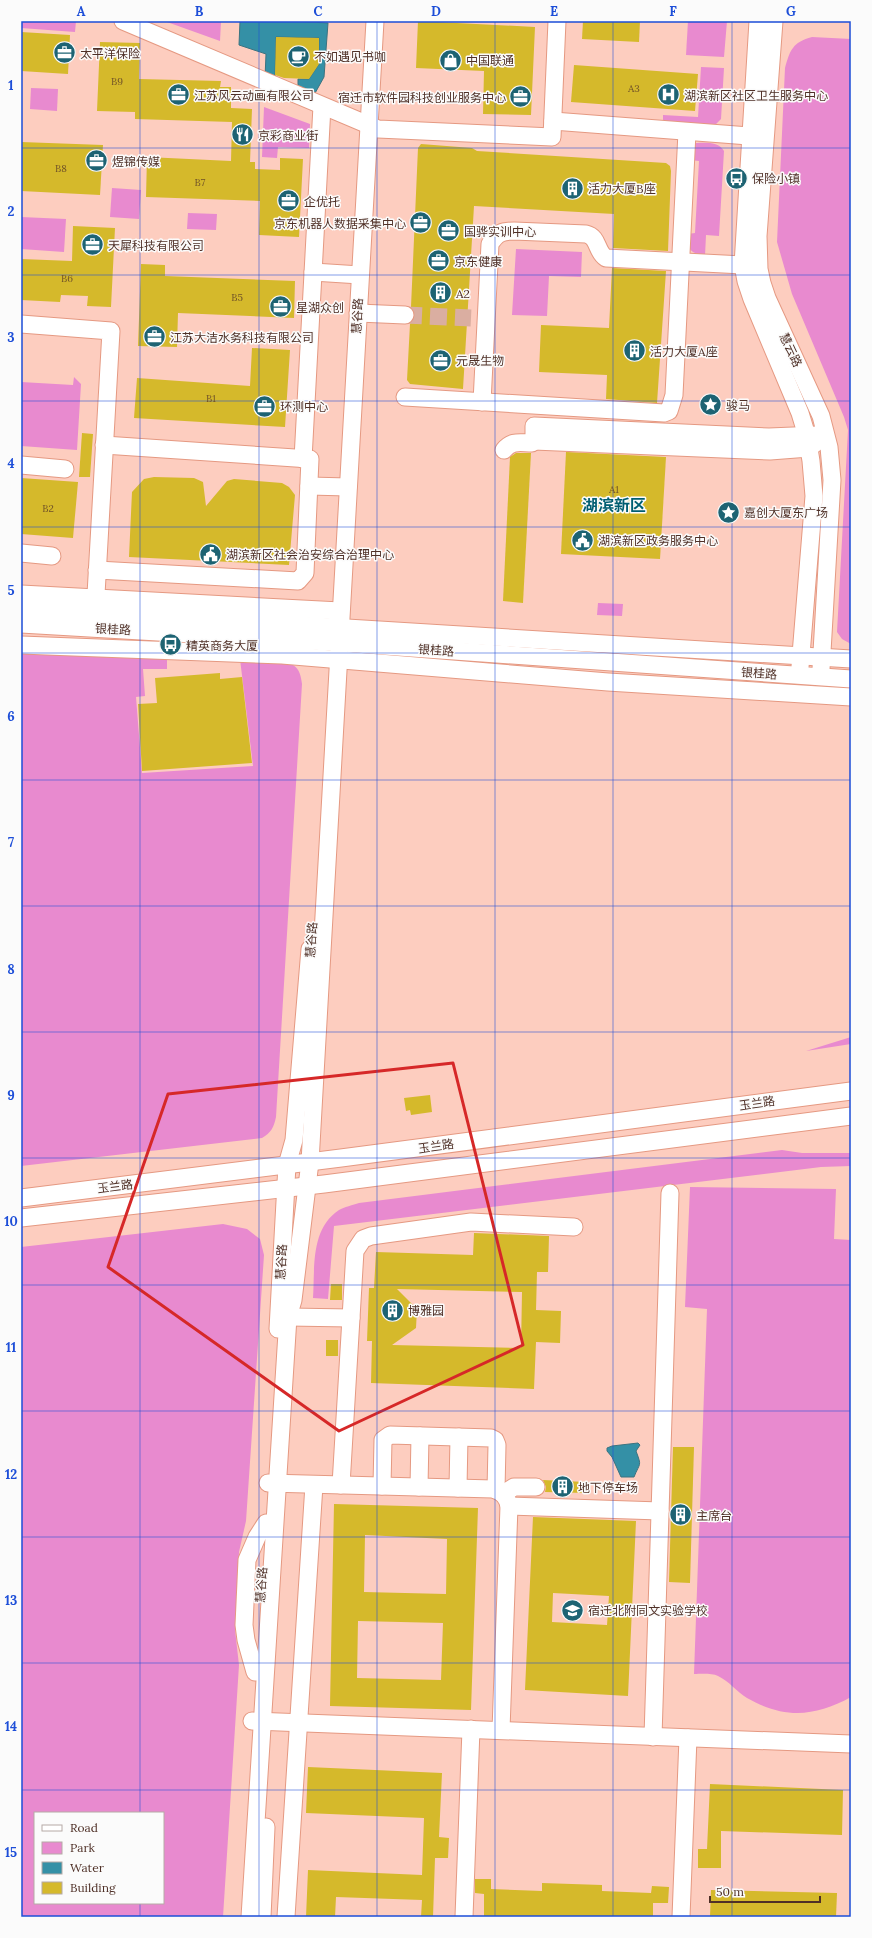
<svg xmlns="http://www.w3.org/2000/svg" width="872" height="1938" font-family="Lora,'Noto Sans SC',serif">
  <rect width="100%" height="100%" fill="#fdcdbf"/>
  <g fill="#e88acf" fill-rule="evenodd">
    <path d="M21,21H76L75,32L21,28Z"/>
    <path d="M167,21H221L220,41L167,22Z"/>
    <path d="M688,21H727L724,57L686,55Z"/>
    <path d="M812,37L851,39V644L842,639L837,632L848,430L844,417L792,294L777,242L785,68C790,50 793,42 812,37Z"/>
    <path d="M701,67L724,68L721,119L714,126L663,123V115L698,117Z"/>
    <path d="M31,88L58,89L57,111L30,109Z"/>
    <path d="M264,107L310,124L309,148L278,147L277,158L262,157Z"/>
    <path d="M691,143C702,143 718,140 724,151L719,236L706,235L705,256C688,252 688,249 688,234L695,233L699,161L690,160Z"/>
    <path d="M112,188L141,190L139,219L110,217Z"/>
    <path d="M188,213L217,214L216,230L187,229Z"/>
    <path d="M21,217L66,219L64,252L21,249Z"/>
    <path d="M516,249L582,252L581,277L549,276L547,316L512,315Z"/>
    <path d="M74,377L81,384L77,450L21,446V382L73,385Z"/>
    <path d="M598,603L623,604L622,616L597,615Z"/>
    <path d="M21,650L167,657V669H143L145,696L136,697L142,773L253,766L240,659C253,660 283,658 293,665C300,669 301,677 302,684L276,1117C274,1127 271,1133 262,1138L21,1166Z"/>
    <path d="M851,1037V1044L806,1051Z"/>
    <path d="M782,1150L802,1153H851V1166L821,1167L334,1226L328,1299L313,1298C315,1269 310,1229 339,1210C344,1207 353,1205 359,1203Z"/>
    <path d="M690,1187L836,1189L834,1239L851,1240V1697C815,1717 784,1719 747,1698C737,1692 729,1681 718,1676C712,1673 701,1674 694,1674L707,1309L685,1307Z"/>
    <path d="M223,1224L247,1229L260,1239L264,1255L246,1521L239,1552L235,1630L239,1665L223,1917H21V1247ZM35,1813H163V1903H35Z"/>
  </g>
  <g fill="#3490a6" stroke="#3c7380">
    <path d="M240,21H291L328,23L324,77L314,95L298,88V79H309L319,64V38L276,37L275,78H265L266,54L239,45Z"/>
    <path d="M638,1443L640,1445L636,1451C642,1467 640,1462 634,1477H621L612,1457L607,1451V1448L612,1446Z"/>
  </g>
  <g fill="#d5b92b" fill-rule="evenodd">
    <path d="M418,21L535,27L531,115L483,114L484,71L416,68Z"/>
    <path d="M583,21H640L639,42L582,39Z"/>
    <path d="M21,32L70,35L68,74L21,71Z"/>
    <path d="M276,37L319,38V64L309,79L284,78L275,75Z"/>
    <path d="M100,42L140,43L139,79L221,81L220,87H231V108L252,109L250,162H255V169L280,170V158L303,159L299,237L259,235L260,201L146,197L147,157L231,161L232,122L135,119V112L97,111Z"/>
    <path d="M574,65L698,74L695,111L571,102Z"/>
    <path d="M21,142L103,145L100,195L21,191Z"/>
    <path d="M421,144L472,148L477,151L666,163L670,166L671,171L668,251L613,248L614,214L474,206L463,389L410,384L407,380L410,324L415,316L414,311L411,307L418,148Z"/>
    <path d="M73,226L115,228L111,307L87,306L88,296L61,295L60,302L21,300V259L72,261Z"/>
    <path d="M141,264L165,265V276L295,281L294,318L178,313L177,347L138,346Z"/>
    <path d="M612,268L666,271L657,403L606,399L607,375L539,372L541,325L609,328Z"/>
    <path d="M252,348L290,350L285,427L134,418L137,378L250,386Z"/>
    <path d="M82,433L93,434L90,477H79Z"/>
    <path d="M566,452L666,457L660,559L561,554Z"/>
    <path d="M516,453H531L523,603L503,601L510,457Z"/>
    <path d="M154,477L194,478L203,482L206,506L227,481L234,479L282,483L289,487L295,495L289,565L129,557L132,492L144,479Z"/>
    <path d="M21,478L78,482L73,538L21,534Z"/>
    <path d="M220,673V679L242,677L252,763L142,771L138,704L157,703L155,678Z"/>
    <path d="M430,1095L432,1112L411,1115L410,1110L406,1111L404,1098Z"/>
    <path d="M474,1233L549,1236L548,1272H537L536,1310L561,1311L560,1343L536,1342L534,1389L371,1383L372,1341H367L369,1288H374L376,1252L473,1255ZM397,1289L522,1292L521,1348L392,1345L416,1328L417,1309Z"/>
    <path d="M331,1284H342V1300H330Z"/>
    <rect x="326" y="1340" width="12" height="16"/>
    <path d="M673,1447H694L690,1583L669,1582Z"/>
    <path d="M543,1480L586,1482V1493L545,1492L546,1487Z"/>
    <path d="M334,1504L478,1508L471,1710L330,1706ZM365,1535L447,1539L446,1594L364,1592ZM358,1621L443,1623L441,1680L357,1678Z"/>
    <path d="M533,1517L636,1521L628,1696L525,1690ZM553,1593L609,1596L607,1625L552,1622Z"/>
    <path d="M308,1767L442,1773L439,1837L449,1838L448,1858H435L433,1917H421L422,1900L336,1897L335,1917H306L308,1870L422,1875L424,1818L306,1813Z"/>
    <path d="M710,1784L843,1790L842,1835L721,1831V1868H698V1849H707Z"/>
    <path d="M475,1879H491V1889L542,1891V1883L602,1885V1891L651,1893L652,1886L669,1887L668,1903H653V1917H484V1894L475,1893Z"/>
    <path d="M711,1890L837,1893L836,1917H710Z"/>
  </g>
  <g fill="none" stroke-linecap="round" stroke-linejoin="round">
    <path stroke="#daaea1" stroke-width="17" stroke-dasharray="17 8" stroke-linecap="butt" d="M405,315L471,318"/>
    <defs>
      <g id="minor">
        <path d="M123,21L378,129L552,137L557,21"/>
        <path d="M758,21L743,265L746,281L752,299L800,413L807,436L811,461L814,496L800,667"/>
        <path d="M774,21L758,236L759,269L762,283L767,298L821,416L829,447L832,480L821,669"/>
        <path d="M553,121L762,137"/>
        <path d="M313,272L360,275"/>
        <path d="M358,313L405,315"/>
        <path d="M21,324L111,331L95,612"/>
        <path d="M405,397L664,413L669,411L674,395L687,132"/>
        <path d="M482,402L490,244C497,233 502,231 514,231L586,234C599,237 596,252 606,258L743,265"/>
        <path d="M534,441L770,451L809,448L818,441"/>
        <path d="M504,450C512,440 520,443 532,443L534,441V426L769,437L818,435"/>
        <path d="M303,459L322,106"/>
        <path d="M21,465L65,469"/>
        <path d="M309,486L348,487"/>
        <path d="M21,553L52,556"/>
        <path d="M97,570L298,581L305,573L310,459L104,445"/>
        <path d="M21,594L340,611"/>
        <path d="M21,608L851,659"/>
        <path d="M21,624L328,642L851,679"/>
        <path d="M21,645L282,655L608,682L851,697"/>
        <path d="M21,1198L341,1158L851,1091"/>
        <path d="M21,1218L324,1184L851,1116"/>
        <path d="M288,1317L351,1318"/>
        <path d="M278,1329L287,1165L294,1140L310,949"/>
        <path d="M268,1483L493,1489C502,1492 507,1496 509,1506L501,1730"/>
        <path d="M341,1485L355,1251L363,1239L371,1236L471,1222L574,1227"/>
        <path d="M382,1486L383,1440L390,1435L491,1438L495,1440L497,1445L496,1490"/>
        <path d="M419,1487L420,1436"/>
        <path d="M458,1488L459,1437"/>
        <path d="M503,1494L514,1487H536"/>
        <path d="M509,1506L660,1511"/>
        <path d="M255,1672L246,1640L244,1625L247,1560L257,1537L266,1523"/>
        <path d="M252,1721L851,1744"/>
        <path d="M653,1737L670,1193"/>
        <path d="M250,1917L288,1317L293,1300L310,1162L375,21"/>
        <path d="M262,1917L266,1827"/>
        <path d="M286,1917L314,1485"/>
        <path d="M464,1917L471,1729"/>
        <path d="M681,1917L688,1738"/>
      </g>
    </defs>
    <use href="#minor" stroke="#e59982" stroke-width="19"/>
    <use href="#minor" stroke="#fff" stroke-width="17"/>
  </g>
  <path fill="none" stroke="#d62828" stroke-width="3" stroke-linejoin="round" d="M453,1063L523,1345L339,1431L108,1267L168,1094Z"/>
  <path fill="none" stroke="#1d4ed8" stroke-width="1" stroke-opacity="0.55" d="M140,21V1813M259,21V1917M377,21V1917M495,21V1917M613,21V1917M732,21V1917M21,148H851M21,275H851M21,401H851M21,527H851M21,653H851M21,780H851M21,906H851M21,1032H851M21,1158H851M21,1285H851M21,1411H851M21,1537H851M21,1663H851M21,1790H851M140,1903V1917"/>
  <defs>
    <symbol id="office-disc" viewBox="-11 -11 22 22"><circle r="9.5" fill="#1d6373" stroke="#fbfbfb"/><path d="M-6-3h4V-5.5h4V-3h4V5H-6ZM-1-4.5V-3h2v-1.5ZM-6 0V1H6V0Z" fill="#fff"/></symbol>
    <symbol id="cafe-disc" viewBox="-11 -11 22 22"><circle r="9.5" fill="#1d6373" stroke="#fbfbfb"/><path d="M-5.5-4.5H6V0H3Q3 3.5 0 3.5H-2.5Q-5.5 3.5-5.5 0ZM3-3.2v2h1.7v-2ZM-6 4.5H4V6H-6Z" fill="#fff"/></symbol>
    <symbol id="shop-disc" viewBox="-11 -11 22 22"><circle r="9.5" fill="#1d6373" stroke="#fbfbfb"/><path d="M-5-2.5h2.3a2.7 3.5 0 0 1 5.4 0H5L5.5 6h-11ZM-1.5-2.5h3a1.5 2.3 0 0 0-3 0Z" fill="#fff"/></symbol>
    <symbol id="hospital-disc" viewBox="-11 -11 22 22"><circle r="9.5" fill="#1d6373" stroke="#fbfbfb"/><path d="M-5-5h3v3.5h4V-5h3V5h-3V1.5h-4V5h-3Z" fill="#fff"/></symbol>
    <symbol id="restaurant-disc" viewBox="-11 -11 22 22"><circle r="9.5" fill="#1d6373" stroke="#fbfbfb"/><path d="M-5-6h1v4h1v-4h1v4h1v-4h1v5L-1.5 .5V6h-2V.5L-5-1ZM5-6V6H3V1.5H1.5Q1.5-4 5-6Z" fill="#fff"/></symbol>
    <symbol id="bus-disc" viewBox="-11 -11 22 22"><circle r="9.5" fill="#1d6373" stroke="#fbfbfb"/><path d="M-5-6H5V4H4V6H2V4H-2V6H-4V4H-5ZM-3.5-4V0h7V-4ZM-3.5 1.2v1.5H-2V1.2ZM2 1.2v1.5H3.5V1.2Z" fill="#fff"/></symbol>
    <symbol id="building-disc" viewBox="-11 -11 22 22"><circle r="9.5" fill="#1d6373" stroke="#fbfbfb"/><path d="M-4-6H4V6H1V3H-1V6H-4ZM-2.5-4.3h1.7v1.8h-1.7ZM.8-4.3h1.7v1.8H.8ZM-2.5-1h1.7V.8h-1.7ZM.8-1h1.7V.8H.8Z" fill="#fff"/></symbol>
    <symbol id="sight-disc" viewBox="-11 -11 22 22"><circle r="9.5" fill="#1d6373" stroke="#fbfbfb"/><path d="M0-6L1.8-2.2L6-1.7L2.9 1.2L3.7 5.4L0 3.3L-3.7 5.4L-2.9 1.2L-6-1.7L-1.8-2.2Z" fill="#fff"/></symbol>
    <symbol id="civic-disc" viewBox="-11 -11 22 22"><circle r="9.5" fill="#1d6373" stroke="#fbfbfb"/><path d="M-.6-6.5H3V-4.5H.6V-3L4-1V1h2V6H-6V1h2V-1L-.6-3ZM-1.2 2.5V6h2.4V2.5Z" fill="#fff"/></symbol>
    <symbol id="school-disc" viewBox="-11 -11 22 22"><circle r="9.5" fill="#1d6373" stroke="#fbfbfb"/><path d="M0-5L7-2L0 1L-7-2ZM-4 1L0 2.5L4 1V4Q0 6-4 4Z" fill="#fff"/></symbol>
  </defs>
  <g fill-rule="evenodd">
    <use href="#office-disc" x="52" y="40" width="25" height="25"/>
    <use href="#cafe-disc" x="286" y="44" width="25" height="25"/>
    <use href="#shop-disc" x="438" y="48" width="25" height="25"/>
    <use href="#office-disc" x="166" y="82" width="25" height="25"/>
    <use href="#hospital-disc" x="656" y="82" width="25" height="25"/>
    <use href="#office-disc" x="508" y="84" width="25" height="25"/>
    <use href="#restaurant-disc" x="230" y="122" width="25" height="25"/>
    <use href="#office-disc" x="84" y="148" width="25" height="25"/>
    <use href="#bus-disc" x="724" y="166" width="25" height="25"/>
    <use href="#building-disc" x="560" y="176" width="25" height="25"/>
    <use href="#office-disc" x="276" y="188" width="25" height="25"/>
    <use href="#office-disc" x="408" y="210" width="25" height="25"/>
    <use href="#office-disc" x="436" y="218" width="25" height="25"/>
    <use href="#office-disc" x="80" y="232" width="25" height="25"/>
    <use href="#office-disc" x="426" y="248" width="25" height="25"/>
    <use href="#building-disc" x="428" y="280" width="25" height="25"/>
    <use href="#office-disc" x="268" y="294" width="25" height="25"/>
    <use href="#office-disc" x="142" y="324" width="25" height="25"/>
    <use href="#building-disc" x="622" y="338" width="25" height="25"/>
    <use href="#office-disc" x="428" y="348" width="25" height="25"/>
    <use href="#sight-disc" x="698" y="392" width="25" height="25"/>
    <use href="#office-disc" x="252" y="394" width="25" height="25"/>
    <use href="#sight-disc" x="716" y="500" width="25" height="25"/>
    <use href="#civic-disc" x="570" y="528" width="25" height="25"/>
    <use href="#civic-disc" x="198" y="542" width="25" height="25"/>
    <use href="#bus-disc" x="158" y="632" width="25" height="25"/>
    <use href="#building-disc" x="380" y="1298" width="25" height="25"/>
    <use href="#building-disc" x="550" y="1474" width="25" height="25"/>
    <use href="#building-disc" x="668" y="1502" width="25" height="25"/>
    <use href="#school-disc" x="560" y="1598" width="25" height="25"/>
  </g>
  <g text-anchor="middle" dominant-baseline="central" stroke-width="3" stroke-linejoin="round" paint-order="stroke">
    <g font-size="10" fill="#705228">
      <text x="117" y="81">B9</text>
      <text x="634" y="88">A3</text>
      <text x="61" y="168">B8</text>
      <text x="200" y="182">B7</text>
      <text x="67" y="278">B6</text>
      <text x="237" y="297">B5</text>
      <text x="211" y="398">B1</text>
      <text x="614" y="489">A1</text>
      <text x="48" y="508">B2</text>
    </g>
    <g font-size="12" fill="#4f3027" stroke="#fbfbfb" text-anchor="start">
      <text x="80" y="53">太平洋保险</text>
      <text x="314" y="56">不如遇见书咖</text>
      <text x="466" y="60">中国联通</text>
      <text x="194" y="95">江苏风云动画有限公司</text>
      <text x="684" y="95">湖滨新区社区卫生服务中心</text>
      <text x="506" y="97" text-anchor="end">宿迁市软件园科技创业服务中心</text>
      <text x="258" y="135">京彩商业街</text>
      <text x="112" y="161">煜锦传媒</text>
      <text x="752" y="178">保险小镇</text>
      <text x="588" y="188">活力大厦B座</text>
      <text x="304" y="201">企优托</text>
      <text x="406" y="223" text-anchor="end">京东机器人数据采集中心</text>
      <text x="464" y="231">国骅实训中心</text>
      <text x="108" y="245">天犀科技有限公司</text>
      <text x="454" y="261">京东健康</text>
      <text x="456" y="293">A2</text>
      <text x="296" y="307">星湖众创</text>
      <text x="170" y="337">江苏大洁水务科技有限公司</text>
      <text x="650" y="351">活力大厦A座</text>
      <text x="456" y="360">元晟生物</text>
      <text x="726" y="405">骏马</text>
      <text x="280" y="406">环测中心</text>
      <text x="744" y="512">嘉创大厦东广场</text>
      <text x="598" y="540">湖滨新区政务服务中心</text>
      <text x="226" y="554">湖滨新区社会治安综合治理中心</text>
      <text x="186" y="645">精英商务大厦</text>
      <text x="408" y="1310">博雅园</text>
      <text x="578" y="1487">地下停车场</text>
      <text x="696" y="1515">主席台</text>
      <text x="588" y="1610">宿迁北附同文实验学校</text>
    </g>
    <g font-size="12" fill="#4f3027" stroke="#fbfbfb">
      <text transform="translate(357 316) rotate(-87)">慧谷路</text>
      <text transform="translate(791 350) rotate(65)">慧云路</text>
      <text transform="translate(113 629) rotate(3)">银桂路</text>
      <text transform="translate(436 650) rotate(4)">银桂路</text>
      <text transform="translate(759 673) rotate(4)">银桂路</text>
      <text transform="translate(311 940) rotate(-86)">慧谷路</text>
      <text transform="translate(757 1103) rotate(-8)">玉兰路</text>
      <text transform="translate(436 1146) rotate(-8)">玉兰路</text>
      <text transform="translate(115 1186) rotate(-7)">玉兰路</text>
      <text transform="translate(281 1262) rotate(-87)">慧谷路</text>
      <text transform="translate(261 1585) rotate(-86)">慧谷路</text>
    </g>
    <g font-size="16" font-weight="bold" fill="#005e71" stroke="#fbfbfb">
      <text x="614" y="505">湖滨新区</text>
    </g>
  </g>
  <rect width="872" height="1938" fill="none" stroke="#fbfbfb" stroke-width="44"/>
  <rect x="34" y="1812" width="130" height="92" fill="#fbfbfb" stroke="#b6aaa6"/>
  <rect x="42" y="1825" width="20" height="6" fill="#ffffff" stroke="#b6aaa6"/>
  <text x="70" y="1832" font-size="12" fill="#4f3027">Road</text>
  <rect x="42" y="1842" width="20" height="12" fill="#e88acf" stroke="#b6aaa6"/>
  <text x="70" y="1852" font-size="12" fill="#4f3027">Park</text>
  <rect x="42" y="1862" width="20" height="12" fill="#3490a6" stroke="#b6aaa6"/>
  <text x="70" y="1872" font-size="12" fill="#4f3027">Water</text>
  <rect x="42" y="1882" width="20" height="12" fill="#d5b92b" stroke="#b6aaa6"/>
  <text x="70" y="1892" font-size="12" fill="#4f3027">Building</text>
  <path d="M710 1896v6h110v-6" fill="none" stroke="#4f3027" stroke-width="2"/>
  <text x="716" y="1896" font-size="12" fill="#4f3027" stroke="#fbfbfb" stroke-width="3" paint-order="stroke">50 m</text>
  <rect x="22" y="22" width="828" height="1894" fill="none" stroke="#1d4ed8" stroke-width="1.5"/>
  <g font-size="13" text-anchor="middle" font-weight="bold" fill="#1d4ed8">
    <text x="81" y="16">A</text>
    <text x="199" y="16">B</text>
    <text x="318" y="16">C</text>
    <text x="436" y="16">D</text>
    <text x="554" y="16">E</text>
    <text x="673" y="16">F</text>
    <text x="791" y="16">G</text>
    <text x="11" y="90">1</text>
    <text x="11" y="216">2</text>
    <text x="11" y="342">3</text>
    <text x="11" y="468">4</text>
    <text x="11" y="595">5</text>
    <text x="11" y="721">6</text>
    <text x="11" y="847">7</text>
    <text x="11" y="974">8</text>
    <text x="11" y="1100">9</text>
    <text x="11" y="1226">10</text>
    <text x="11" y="1352">11</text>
    <text x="11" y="1479">12</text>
    <text x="11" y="1605">13</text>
    <text x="11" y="1731">14</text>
    <text x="11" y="1857">15</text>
  </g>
</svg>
